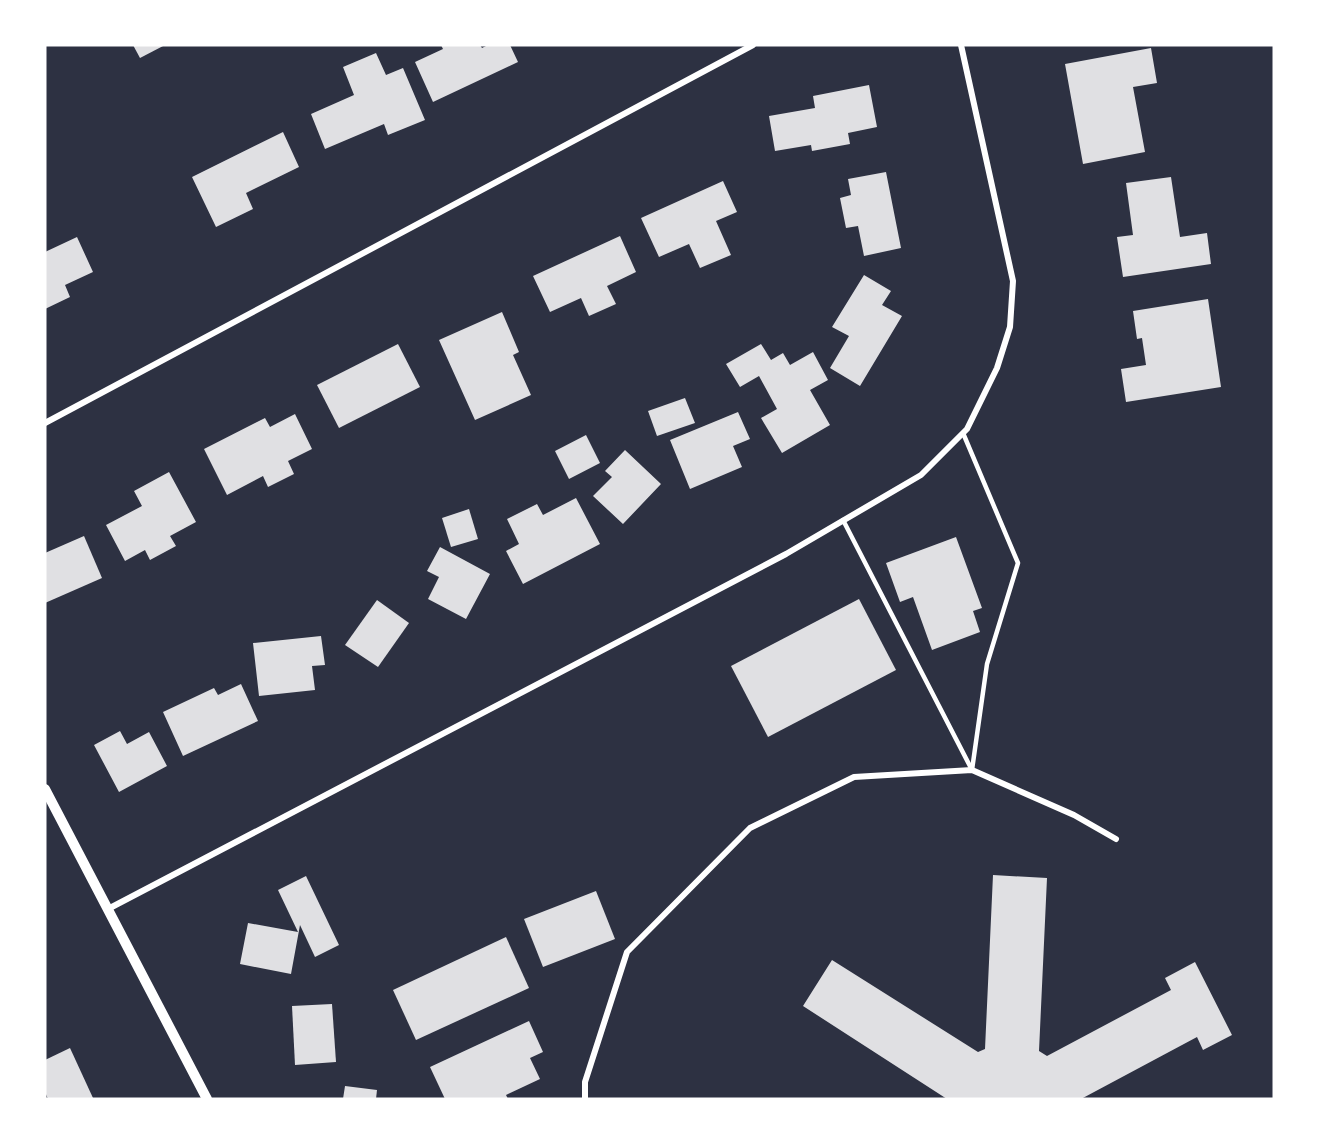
<svg xmlns="http://www.w3.org/2000/svg" width="1319" height="1144" font-family="'Source Sans 3',sans-serif">
  <rect width="100%" height="100%" fill="#2d3142"/>
  <g fill="#e0e0e3">
    <path d="M133,45H165L140,58Z"/>
    <path d="M441,45H480L482,48L488,45H510L518,62L433,102L415,62L443,49Z"/>
    <path d="M1151,48L1157,83L1133,87L1145,152L1083,164L1065,64Z"/>
    <path d="M376,53L386,75L403,68L425,120L388,135L384,124L325,149L311,114L354,95L343,67Z"/>
    <path d="M869,85L877,127L848,133L850,144L812,151L811,145L775,151L769,116L815,108L813,96Z"/>
    <path d="M283,132L299,167L246,193L253,209L216,227L192,177Z"/>
    <path d="M886,172L901,248L864,256L858,226L846,228L840,198L851,195L848,179Z"/>
    <path d="M1171,177L1180,237L1207,233L1211,264L1123,277L1117,237L1133,235L1126,183Z"/>
    <path d="M723,181L737,212L716,221L731,255L700,268L689,244L659,257L641,218Z"/>
    <path d="M620,236L636,272L607,286L616,304L589,316L581,298L550,312L533,276Z"/>
    <path d="M77,237L93,272L65,285L70,297L45,309V252Z"/>
    <path d="M864,275L891,291L882,305L902,316L860,386L830,368L849,336L832,327Z"/>
    <path d="M1208,299L1221,387L1126,402L1121,369L1146,365L1142,338L1137,339L1133,311Z"/>
    <path d="M502,312L519,352L513,355L531,395L475,420L439,340Z"/>
    <path d="M398,344L420,387L339,428L317,385Z"/>
    <path d="M761,344L771,360L783,353L790,365L813,352L828,380L810,390L830,425L782,453L761,418L777,409L759,376L740,387L726,364Z"/>
    <path d="M685,398L695,423L657,436L648,411Z"/>
    <path d="M738,412L750,439L733,446L742,467L690,489L670,440Z"/>
    <path d="M295,414L312,449L288,461L294,474L268,487L263,476L227,495L204,449L265,418L270,427Z"/>
    <path d="M586,435L600,463L569,479L555,451Z"/>
    <path d="M625,450L661,484L623,524L593,496L612,477L605,471Z"/>
    <path d="M169,472L196,522L170,536L176,546L150,560L145,550L125,561L106,525L142,506L134,491Z"/>
    <path d="M576,498L600,544L523,584L506,551L519,544L507,519L537,504L543,515Z"/>
    <path d="M469,509L478,539L451,547L442,518Z"/>
    <path d="M84,536L102,578L45,603V553Z"/>
    <path d="M956,537L982,608L973,611L980,632L932,650L913,597L900,602L886,563Z"/>
    <path d="M440,547L490,574L466,619L428,599L439,577L427,571Z"/>
    <path d="M859,599L896,670L768,737L731,666Z"/>
    <path d="M377,600L409,623L378,667L345,645Z"/>
    <path d="M321,636L325,665L312,666L315,690L259,696L253,643Z"/>
    <path d="M241,684L258,721L183,756L163,712L214,688L218,695Z"/>
    <path d="M120,731L127,744L149,732L167,766L119,792L94,745Z"/>
    <path d="M993,875L1047,878L1039,1051L1047,1056L1171,990L1165,978L1195,962L1232,1035L1203,1050L1197,1037L1081,1099H947L803,1006L832,960L978,1052L985,1049Z"/>
    <path d="M306,876L339,945L315,957L300,925L291,974L240,964L248,923L298,932L278,890Z"/>
    <path d="M596,891L615,939L543,967L524,919Z"/>
    <path d="M506,937L529,988L416,1040L393,990Z"/>
    <path d="M332,1004L336,1062L295,1065L292,1006Z"/>
    <path d="M529,1021L543,1052L530,1058L540,1079L506,1095L508,1099H445L430,1067Z"/>
    <path d="M70,1048L93,1098L48,1099L45,1092V1060Z"/>
    <path d="M345,1086L377,1090L376,1099H343Z"/>
  </g>
  <g fill="none" stroke-linecap="round" stroke-linejoin="round">
    <g stroke="#fff" stroke-width="4.5">
      <path d="M963,433L1018,563L987,664L972,770"/>
      <path d="M843,520L972,770"/>
    </g>
    <g stroke="#fff" stroke-width="6">
      <path d="M45,423L753,45"/>
      <path d="M108,909L786,554L921,475L967,429L997,368L1010,327L1013,281L961,45"/>
      <path d="M585,1099V1082L627,952L750,828L854,777L972,770L1074,815L1116,839"/>
    </g>
    <path stroke="#fff" stroke-width="10" d="M45,789L207,1099"/>
  </g>
  <rect width="1319" height="1144" fill="none" stroke="#ffffff" stroke-width="93"/>
</svg>
